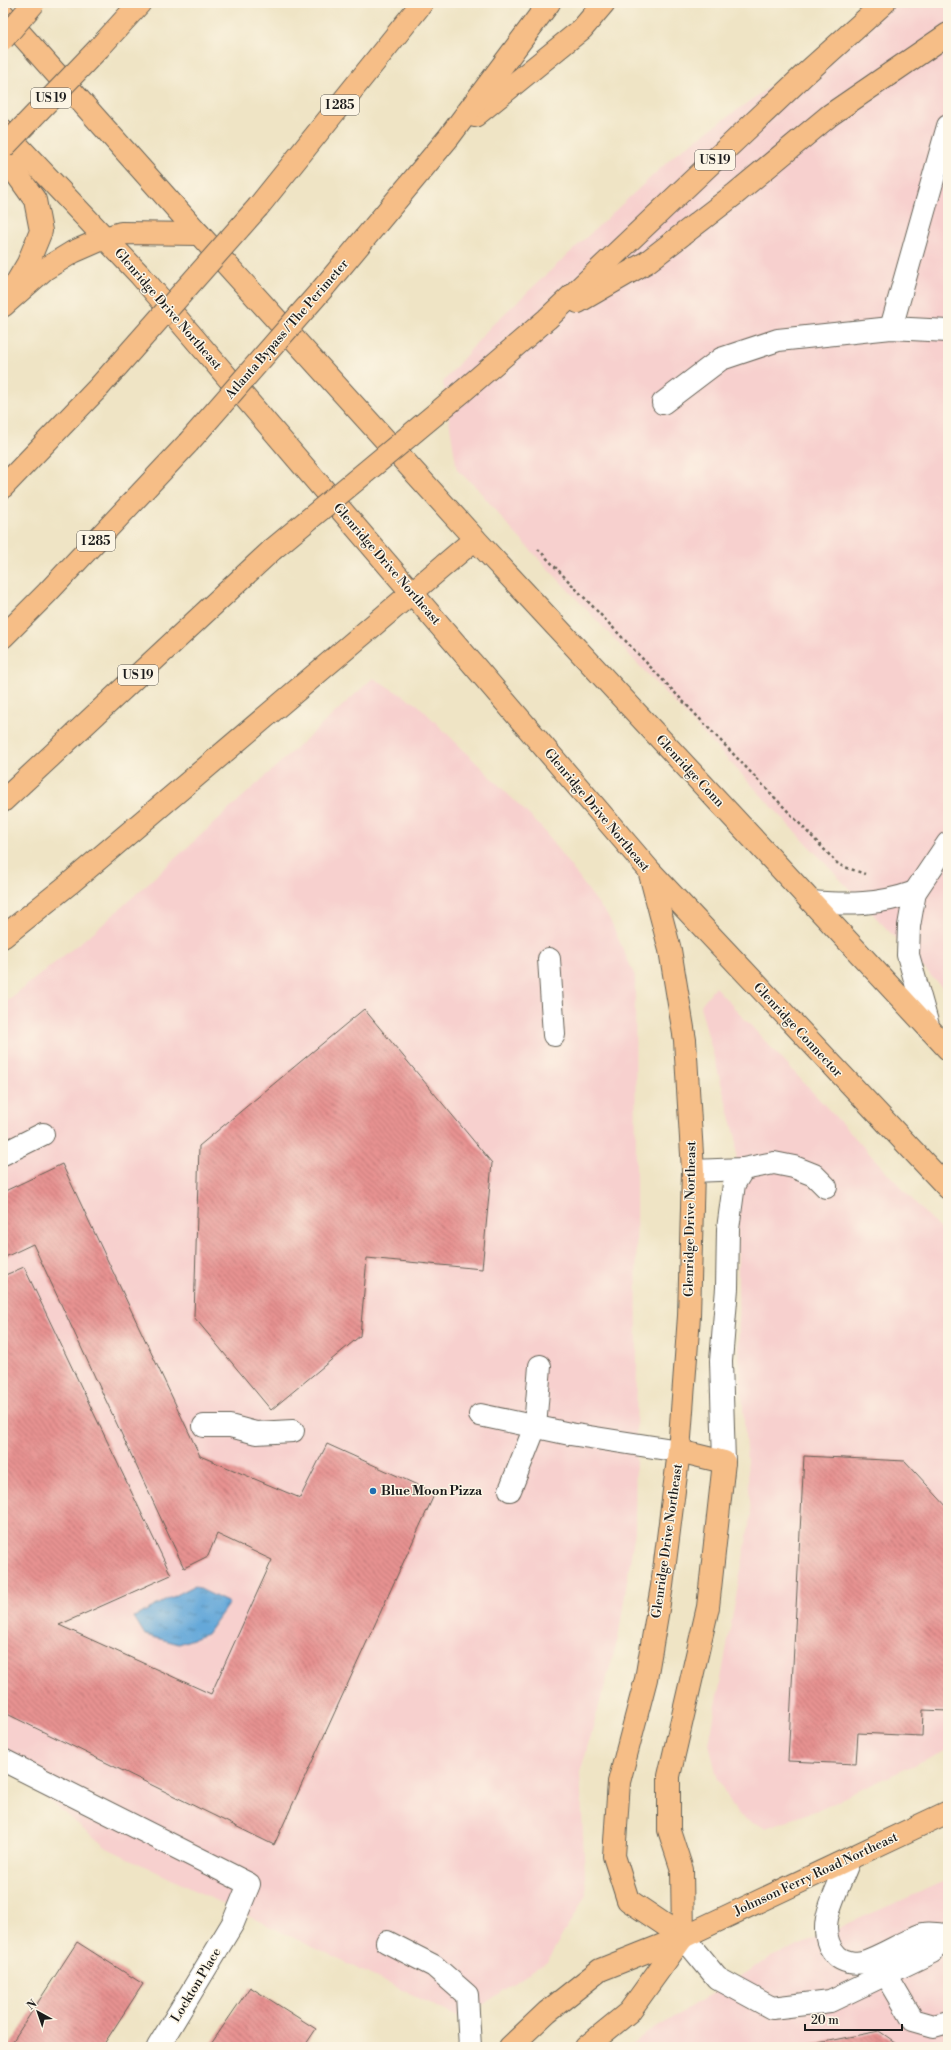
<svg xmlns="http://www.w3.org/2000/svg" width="951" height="2050" font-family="'Libre Bodoni',serif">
  <defs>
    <pattern id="water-ripples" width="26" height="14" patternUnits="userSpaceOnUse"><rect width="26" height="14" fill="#65a8d9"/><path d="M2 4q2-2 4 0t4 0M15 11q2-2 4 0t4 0" fill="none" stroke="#5288af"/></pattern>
    <pattern id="building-back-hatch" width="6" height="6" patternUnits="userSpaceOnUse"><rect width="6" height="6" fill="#e79291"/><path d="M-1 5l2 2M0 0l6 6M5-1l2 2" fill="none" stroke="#ba7676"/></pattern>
  </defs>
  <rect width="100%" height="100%" fill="#fcf5e5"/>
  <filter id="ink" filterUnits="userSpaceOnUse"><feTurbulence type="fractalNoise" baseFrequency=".025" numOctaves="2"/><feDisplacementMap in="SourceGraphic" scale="8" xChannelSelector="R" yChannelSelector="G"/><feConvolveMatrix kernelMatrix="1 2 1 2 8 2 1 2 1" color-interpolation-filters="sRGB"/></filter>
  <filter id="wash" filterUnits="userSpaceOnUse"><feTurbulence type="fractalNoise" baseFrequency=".012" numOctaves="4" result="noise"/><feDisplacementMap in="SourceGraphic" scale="16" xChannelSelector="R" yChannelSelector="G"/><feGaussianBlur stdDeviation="0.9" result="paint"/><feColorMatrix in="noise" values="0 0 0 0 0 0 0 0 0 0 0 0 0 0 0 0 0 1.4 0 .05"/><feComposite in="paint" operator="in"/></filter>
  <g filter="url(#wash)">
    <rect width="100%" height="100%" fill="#efe4c5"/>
    <g fill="#f7d0ce">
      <path d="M893,3H948V994L510,528L477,488L457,470L443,382L490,327L677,153L856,25Z"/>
      <path d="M373,678L417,704L542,828L609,918L635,976L637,1361L635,1531L618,1639L580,1773L586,1895L547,1961L462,2019L107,1848L3,1763V1004L101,926Z"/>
      <path d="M715,987L948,1238V1749L815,1811L765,1828L738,1815L718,1780L709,1744L751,1515L739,1355L736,1138L700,1006Z"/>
      <path d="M948,1880V2047H626L769,1958Z"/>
    </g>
    <path fill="url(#water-ripples)" stroke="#40627a" d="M194,1586L229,1603L207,1634L179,1644L145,1635L134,1617Z"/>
    <g id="blocks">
      <g fill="url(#building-back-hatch)">
        <path d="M364,1009L492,1163L482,1269L367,1258L360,1336L271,1410L194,1317L199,1146Z"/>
        <path d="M62,1164L200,1456L300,1498L327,1444L435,1493L274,1845L3,1712V1276L24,1267L171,1575L59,1625L211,1694L272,1560L217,1534L208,1556L184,1568L33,1244L3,1258V1192Z"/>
        <path d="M804,1456L905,1461L948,1508V1711L923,1710L922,1736L858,1733L856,1764L788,1761Z"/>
        <path d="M77,1942L143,1984L102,2047H9Z"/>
        <path d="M250,1987L316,2029L304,2047H209Z"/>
        <path d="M879,2031L902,2047H803V2046Z"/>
      </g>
    </g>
  </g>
  <g filter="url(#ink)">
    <use href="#blocks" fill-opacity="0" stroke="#666257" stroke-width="1"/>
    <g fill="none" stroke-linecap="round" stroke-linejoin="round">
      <defs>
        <g id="minor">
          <path d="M891,328L948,126"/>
          <path d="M663,403L721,359L778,340L891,328L948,331"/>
          <path d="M812,902C848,905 879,905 915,892"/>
          <path d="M549,959L554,1035"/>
          <path d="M929,1029L908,955L909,926L915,892L948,843"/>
          <path d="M3,1154L43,1134"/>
          <path d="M693,1171L743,1169L774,1163L794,1167L814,1175L826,1187"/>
          <path d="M480,1415L570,1434L679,1451"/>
          <path d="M204,1426H230L256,1433L293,1431"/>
          <path d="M724,1462L721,1361L727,1288L728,1229L734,1184L743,1169"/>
          <path d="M510,1490L535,1427L540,1366"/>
          <path d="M3,1760L249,1884L233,1923L158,2047"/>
          <path d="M849,1860C840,1888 810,1929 837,1956C843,1962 855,1964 863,1962C879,1957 895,1947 910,1940C914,1938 920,1934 924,1934C932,1932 939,1936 948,1934"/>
          <path d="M683,1937L717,1978L772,2008L830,2001L932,1952L941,1936"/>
          <path d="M387,1942L434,1966L467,1995L470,2047"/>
          <path d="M886,1974L913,2020L934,2026L948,2022"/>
        </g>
        <g id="major">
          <path d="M3,14L199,234L475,539L948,1049"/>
          <path d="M3,130L140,275L650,871L948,1188"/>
          <path d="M650,874L670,950L685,1040L693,1171L689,1316L679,1451L662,1586L646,1679L619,1782L614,1856L628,1900L683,1937"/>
          <path d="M679,1451L724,1462L708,1607L669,1776V1830L682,1870L683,1937"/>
          <path d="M510,2047L547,2012L600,1970L683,1937L948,1812"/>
          <path d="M586,2047L629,2012L683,1937"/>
        </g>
        <g id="highway">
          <path d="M99,48L140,3"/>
          <path d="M475,116L582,29L604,3"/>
          <path d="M3,155L35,200L41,231L28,263L12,290"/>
          <path d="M258,207L422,3"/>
          <path d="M325,286L449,137L549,3"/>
          <path d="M578,302L647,262L735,194L830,115L948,34"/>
          <path d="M3,306L45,269L73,252L105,238L121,233L199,234"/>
          <path d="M462,392L547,319L804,75L884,3"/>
          <path d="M3,487L99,387"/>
          <path d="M3,637L47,593L188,443"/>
          <path d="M3,801L272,550"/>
          <path d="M3,937L69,884L475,539"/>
        </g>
      </defs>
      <use href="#minor" stroke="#666257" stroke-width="24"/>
      <use href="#major" stroke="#666257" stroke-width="24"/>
      <use href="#highway" stroke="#666257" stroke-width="24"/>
      <path stroke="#666257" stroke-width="2.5" stroke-dasharray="3 3" stroke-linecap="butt" d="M538,549L839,865L865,874"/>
      <use href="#minor" stroke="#fff" stroke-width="22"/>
      <use href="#major" stroke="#f6be87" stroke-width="22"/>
      <use href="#highway" stroke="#f6be87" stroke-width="22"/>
      <defs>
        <g id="highway-bridge">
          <path d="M3,39L34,3"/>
          <path d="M3,148L99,48"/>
          <path d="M99,387L258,207"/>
          <path d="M188,443L325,286"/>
          <path d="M272,550L462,392"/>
        </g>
      </defs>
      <use href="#highway-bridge" stroke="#666257" stroke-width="24" stroke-linecap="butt"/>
      <use href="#highway-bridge" stroke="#f6be87" stroke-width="22"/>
    </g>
  </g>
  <circle fill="#1f6fb2" stroke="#fcf5e5" stroke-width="1.5" cx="373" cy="1491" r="4"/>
  <g text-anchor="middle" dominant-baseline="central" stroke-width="3" stroke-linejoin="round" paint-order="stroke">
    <g fill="#fcf5e5" stroke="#5f5d58" stroke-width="1">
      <rect x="31" y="88" width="40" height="20" rx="3"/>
      <rect x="321" y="95" width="38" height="20" rx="3"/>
      <rect x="695" y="150" width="40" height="20" rx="3"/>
      <rect x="77" y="531" width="38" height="20" rx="3"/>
      <rect x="118" y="665" width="40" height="20" rx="3"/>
    </g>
    <g font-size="12" font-weight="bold" fill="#1c1c1c">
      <text x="51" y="98">US 19</text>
      <text x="340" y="105">I 285</text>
      <text x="715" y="160">US 19</text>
      <text x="96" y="541">I 285</text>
      <text x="138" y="675">US 19</text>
    </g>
    <g font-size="13" fill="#1c1c1c" stroke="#fcf5e5">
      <text transform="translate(168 309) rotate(49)">Glenridge Drive Northeast</text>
      <text transform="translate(287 329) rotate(-49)">Atlanta Bypass / The Perimeter</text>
      <text transform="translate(387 564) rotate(49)">Glenridge Drive Northeast</text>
      <text transform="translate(690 771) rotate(47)">Glenridge Conn</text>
      <text transform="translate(597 810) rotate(50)">Glenridge Drive Northeast</text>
      <text transform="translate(798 1030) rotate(47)">Glenridge Connector</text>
      <text transform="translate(690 1219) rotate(-89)">Glenridge Drive Northeast</text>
      <text transform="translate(667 1541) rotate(-82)">Glenridge Drive Northeast</text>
      <text transform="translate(816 1874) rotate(-25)">Johnson Ferry Road Northeast</text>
      <text transform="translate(196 1985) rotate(-59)">Lockton Place</text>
    </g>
    <g font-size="13" font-weight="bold" fill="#1c1c1c" stroke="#fcf5e5" text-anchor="start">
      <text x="381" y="1491">Blue Moon Pizza</text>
    </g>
  </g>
  <rect width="951" height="2050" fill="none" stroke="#fcf5e5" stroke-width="16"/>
  <g transform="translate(38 2012) rotate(320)" stroke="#fcf5e5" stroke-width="3" paint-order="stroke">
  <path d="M0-3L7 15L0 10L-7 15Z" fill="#1c1c1c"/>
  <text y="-6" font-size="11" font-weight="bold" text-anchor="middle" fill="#1c1c1c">N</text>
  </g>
  <path d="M805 2024v6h97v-6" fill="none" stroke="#1c1c1c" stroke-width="2"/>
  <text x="811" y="2024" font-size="12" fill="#1c1c1c" stroke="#fcf5e5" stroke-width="3" paint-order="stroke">20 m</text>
</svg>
